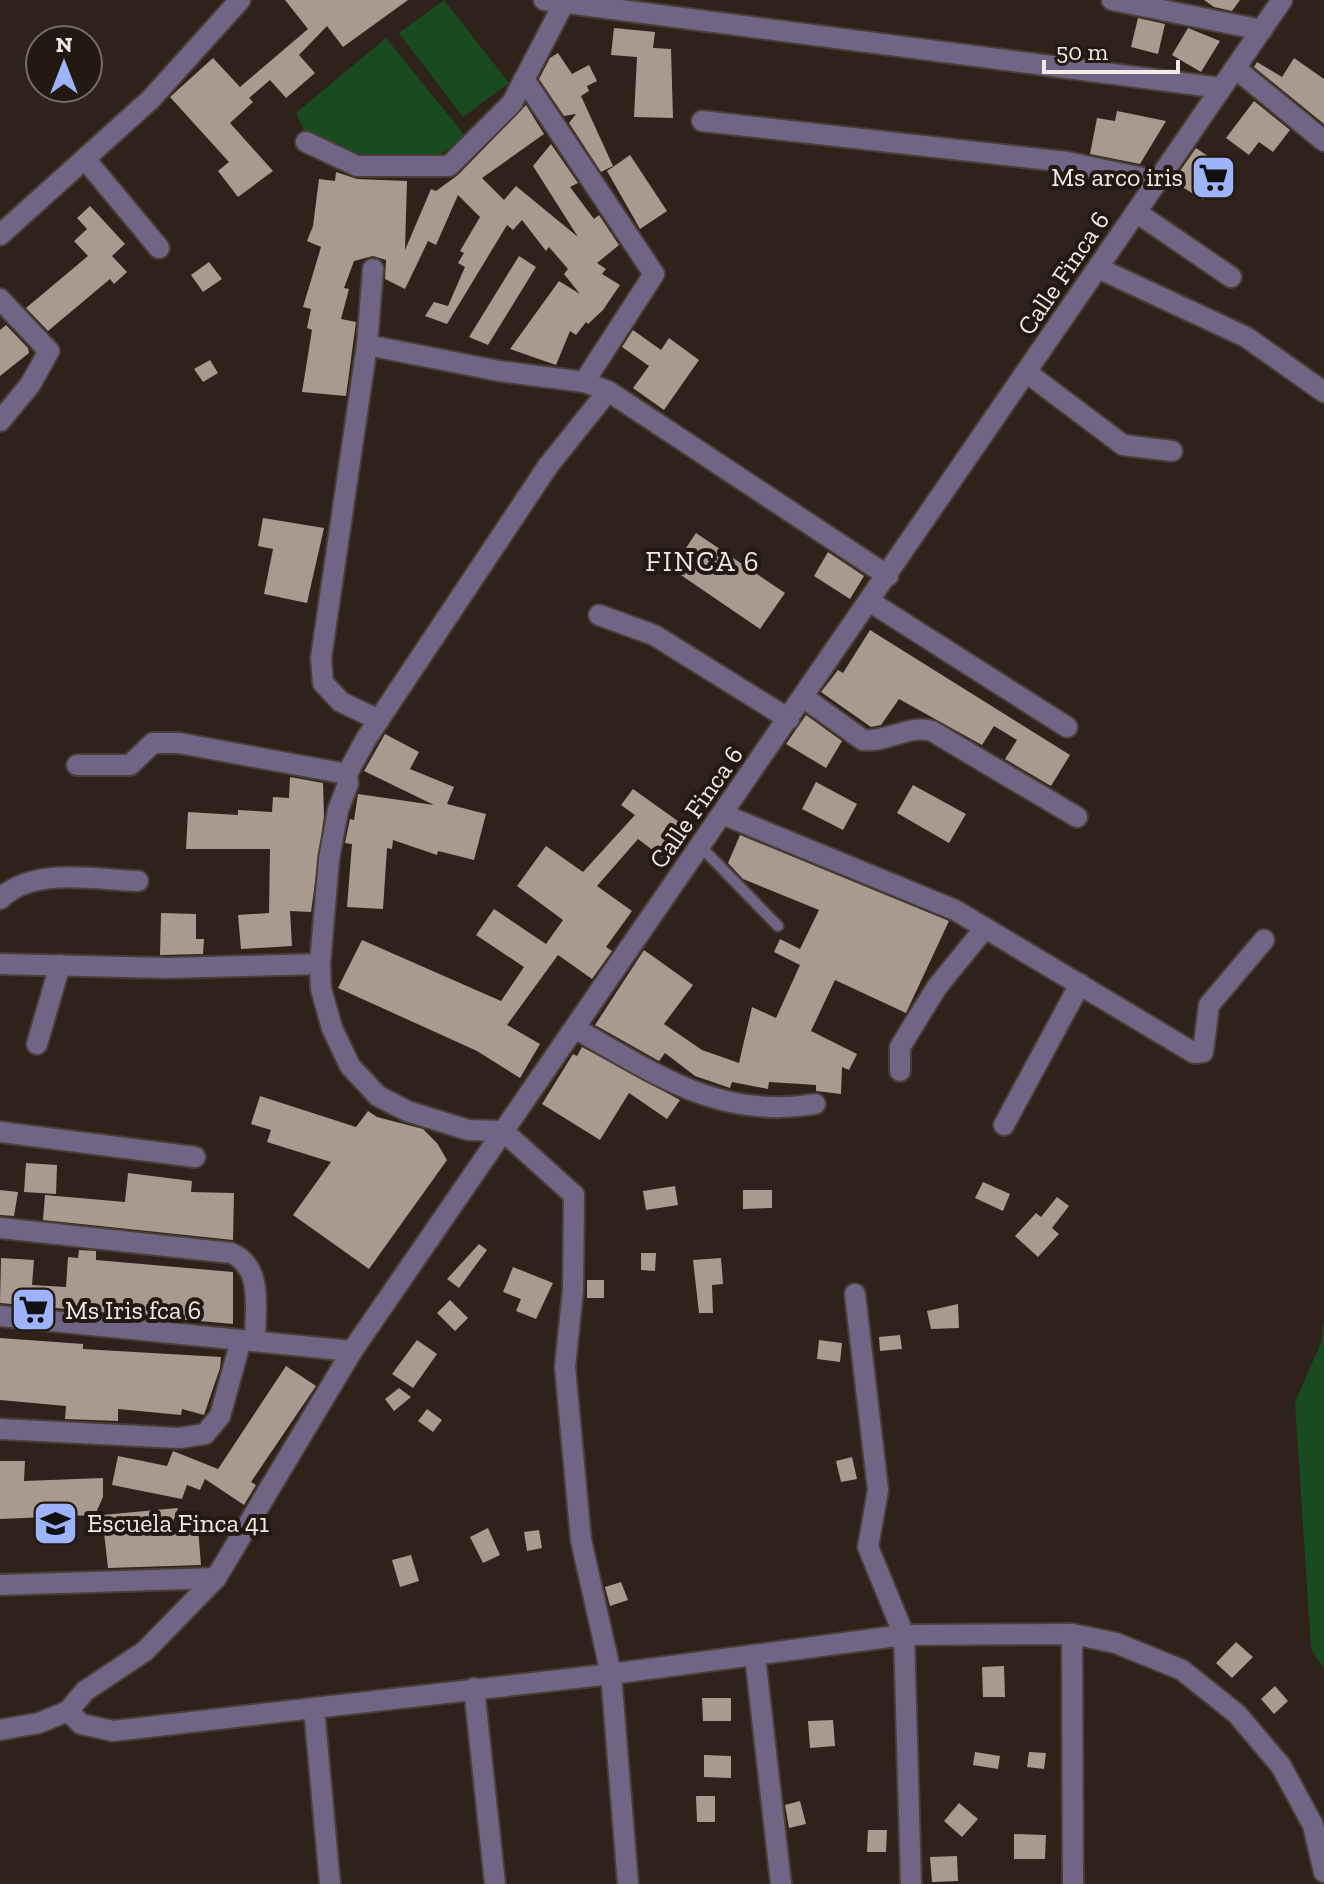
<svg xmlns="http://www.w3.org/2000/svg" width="1324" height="1884" font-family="'Zilla Slab',serif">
  <rect width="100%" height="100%" fill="#2e221a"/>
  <g fill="#194b21">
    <path d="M444,0L509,83L463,117L399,33Z"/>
    <path d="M386,38L466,137L430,161L358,160L305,133L296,113Z"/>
    <path d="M1324,1321V1670L1311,1648L1295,1402L1321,1343Z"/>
  </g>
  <g fill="#a99a8f">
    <path d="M285,0H408L343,47L327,26L299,55L315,73L286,98L270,80L249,98L253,102L230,123L273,171L238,197L218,171L229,162L170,97L213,58L240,87L308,29Z"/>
    <path d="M1204,0H1240L1232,11L1214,7Z"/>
    <path d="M1138,18L1165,24L1158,54L1131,47Z"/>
    <path d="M614,28L655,32L653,48L671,49L673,118L634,117L637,57L611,55Z"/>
    <path d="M1188,28L1220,41L1201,72L1172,55Z"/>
    <path d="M558,53L572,74L589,65L597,81L587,86L589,91L581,96L613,166L601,172L569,123L576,114L564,116L539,79L550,58Z"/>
    <path d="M1294,58L1324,79V124L1254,67L1257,62L1282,77Z"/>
    <path d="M1254,101L1290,130L1273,152L1259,142L1249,155L1226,138Z"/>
    <path d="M526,105L544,134L482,178L504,200L516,186L578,237L533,166L551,144L578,183L570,187L594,219L599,215L619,245L597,263L606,269L602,274L620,285L603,310L588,324L586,322L576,335L570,331L556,365L510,349L559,281L580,294L564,274L568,269L549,247L546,251L522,220L513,230L507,225L447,324L425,316L434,302L448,306L465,267L458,263L464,253L460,251L480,217L458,195L436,245L428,241L405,289L385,279L386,260L373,256L354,261L344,288L349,289L341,319L356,322L346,396L302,392L312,330L307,328L311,309L303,307L321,247L307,241L313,226L319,179L335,181L336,172L357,179L407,181L405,250L431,189L436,191L458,175Z"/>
    <path d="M1117,111L1166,121L1140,164L1090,154L1097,118L1115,121Z"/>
    <path d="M1196,148L1224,167L1203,200L1173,181Z"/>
    <path d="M630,155L667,211L640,229L607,171Z"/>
    <path d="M90,206L125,244L112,256L127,272L114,284L110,279L48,331L26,308L88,256L74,241L87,229L77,218Z"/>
    <path d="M519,256L536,267L488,345L469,337Z"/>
    <path d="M209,262L222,279L203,292L191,275Z"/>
    <path d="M6,325L28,348L29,353L0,376V330Z"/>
    <path d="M633,330L661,350L669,338L699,360L664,410L633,388L649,366L622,347Z"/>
    <path d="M210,360L218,373L203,382L194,369Z"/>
    <path d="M263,518L324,528L307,603L264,594L273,549L258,546Z"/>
    <path d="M696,533L785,593L760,629L672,569Z"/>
    <path d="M828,552L864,576L850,599L814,576Z"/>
    <path d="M870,630L1070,755L1051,786L1005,759L1017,740L994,726L982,745L899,699L881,725L871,727L821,692L838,670L843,673Z"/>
    <path d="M806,715L842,741L826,768L786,744Z"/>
    <path d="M385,734L419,752L410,769L454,787L447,804L486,814L474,860L438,851L437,855L393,840L392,849L387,848L383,909L347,907L352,844L345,843L350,819L354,820L358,794L434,805L364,771Z"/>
    <path d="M290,777L323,783L324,816L311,912L290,911L292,946L241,949L238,915L269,913L270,849H186L188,812L238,815V810L272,812L273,797L289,798Z"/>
    <path d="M816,782L857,804L843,830L802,809Z"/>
    <path d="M913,785L966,814L949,843L897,813Z"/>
    <path d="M633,789L689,829L666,860L638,839L597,886L632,911L606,947L612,951L592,979L558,955L507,1025L540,1044L520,1078L477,1051L338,988L362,940L501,1001L524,967L476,935L494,909L546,944L563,920L517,886L546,846L583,872L635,815L621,805Z"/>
    <path d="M740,835L949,921L906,1013L835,980L811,1031L857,1054L849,1070L842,1067L841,1094L816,1091V1085L769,1082L768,1089L732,1082L730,1088L695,1076L665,1053L659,1061L595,1025L644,950L693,985L664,1024L702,1050L739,1063L752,1007L776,1018L800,965L774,952L780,939L800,949L819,910L743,879L728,863Z"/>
    <path d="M161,913L196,914V939H204L203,954L160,955Z"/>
    <path d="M582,1047L680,1100L667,1119L629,1093L600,1140L542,1104L573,1054L577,1056Z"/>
    <path d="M260,1096L356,1127L368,1111L377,1117L423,1129L437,1143L447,1160L369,1269L293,1215L331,1162L267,1142L271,1130L251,1124Z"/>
    <path d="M26,1163L57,1165L56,1194L24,1192Z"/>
    <path d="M128,1173L192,1181L191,1192L234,1193L233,1240L43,1220L45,1195L125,1202Z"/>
    <path d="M983,1182L1010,1194L1003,1211L975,1198Z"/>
    <path d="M675,1186L678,1205L646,1210L643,1191Z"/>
    <path d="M0,1190L18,1192L14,1216L0,1215Z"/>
    <path d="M743,1190H772V1208L743,1209Z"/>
    <path d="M1057,1197L1069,1206L1052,1228L1059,1234L1038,1257L1015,1236L1036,1213L1041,1217Z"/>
    <path d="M479,1244L487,1250L459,1288L447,1279Z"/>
    <path d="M79,1250L96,1251V1260L233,1272V1324L0,1303L1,1258L34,1260L32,1285L66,1287L68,1257L78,1258Z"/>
    <path d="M641,1253H656L655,1271L641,1270Z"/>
    <path d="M721,1258L723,1284L712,1285L713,1313H699L693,1260Z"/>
    <path d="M513,1267L553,1283L536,1319L516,1311L521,1299L503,1292Z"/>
    <rect x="587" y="1280" width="17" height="18"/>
    <path d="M450,1300L468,1318L455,1331L437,1313Z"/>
    <path d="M958,1304L959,1328L931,1329L927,1311Z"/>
    <path d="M900,1335L902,1349L880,1351L879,1337Z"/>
    <path d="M0,1338L83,1344V1349L221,1357L220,1368L204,1415L182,1409L181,1415L118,1409V1421L65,1419L66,1406L0,1400Z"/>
    <path d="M417,1340L437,1354L413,1388L392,1374Z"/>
    <path d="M819,1340L842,1343L840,1362L817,1359Z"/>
    <path d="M286,1366L316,1386L251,1482L256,1485L244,1505L205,1479L200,1490L187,1485L182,1499L112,1485L118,1456L167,1466L173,1451L218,1469Z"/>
    <path d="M399,1388L411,1397L394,1411L385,1399Z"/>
    <path d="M427,1409L442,1420L433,1432L418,1421Z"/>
    <path d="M852,1457L857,1479L841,1482L836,1461Z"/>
    <path d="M0,1461H25L24,1481L103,1478V1497L95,1515L0,1519Z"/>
    <path d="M178,1508L170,1530L198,1528L201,1565L108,1568L102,1515Z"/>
    <path d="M488,1528L500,1555L483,1563L470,1537Z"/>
    <path d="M539,1530L542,1548L527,1551L524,1532Z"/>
    <path d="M411,1555L419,1581L400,1587L392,1560Z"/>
    <path d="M621,1582L628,1600L610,1606L605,1587Z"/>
    <path d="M1236,1642L1253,1657L1232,1678L1216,1663Z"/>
    <path d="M1004,1666L1005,1697H983L982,1667Z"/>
    <path d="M1275,1686L1288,1701L1274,1714L1261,1699Z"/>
    <path d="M702,1698H731V1721H703Z"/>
    <path d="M833,1720L835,1746L810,1748L808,1721Z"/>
    <path d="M975,1752L1000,1756L998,1769L973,1765Z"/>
    <path d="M1029,1752L1046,1753L1044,1769L1027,1767Z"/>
    <path d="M704,1755L731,1756V1778L704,1777Z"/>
    <path d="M696,1796H715V1822H697Z"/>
    <path d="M800,1801L806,1824L789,1828L785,1805Z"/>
    <path d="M959,1803L978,1819L962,1837L944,1821Z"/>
    <path d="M868,1830H887L886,1852H867Z"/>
    <path d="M1014,1834L1046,1835L1045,1859H1014Z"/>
    <path d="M957,1856L958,1881L932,1882L930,1857Z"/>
  </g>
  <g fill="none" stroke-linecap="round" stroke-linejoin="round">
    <defs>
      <path id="service" d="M700,846L778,926"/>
      <g id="minor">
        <path d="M544,0L1221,88"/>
        <path d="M1112,0L1262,30"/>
        <path d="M1235,68L1324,141"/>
        <path d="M524,79L654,274L584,382"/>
        <path d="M702,121L1067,162L1157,181"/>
        <path d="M306,142L357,166H449L512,103L564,3"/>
        <path d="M85,159L159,248"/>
        <path d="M1136,212L1231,277"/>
        <path d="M1098,268L1246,337L1324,392"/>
        <path d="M373,269L367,345L321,658L323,683L341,702L379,720"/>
        <path d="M0,299L49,351L30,385L0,421"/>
        <path d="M367,345L499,371L584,382L608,391L888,576"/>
        <path d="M1026,372L1123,445L1172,451"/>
        <path d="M608,391L548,466L366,739L347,774L348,784L338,810L329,859L320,964L321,989L332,1028L350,1066L378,1096L407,1111L468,1130L503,1131L574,1195L573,1290L565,1367L581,1540L611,1674L628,1884"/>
        <path d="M869,601L1067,727"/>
        <path d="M599,615L654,635L789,719"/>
        <path d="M803,697L863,740C887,743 909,724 932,731L1077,817"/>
        <path d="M77,765H130L153,743H179L347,774"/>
        <path d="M722,814L955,910L1194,1053L1203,1052L1209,1005L1264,940"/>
        <path d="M0,899C34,866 95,880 138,881"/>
        <path d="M0,964L166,968L320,964"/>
        <path d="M576,1029C656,1074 719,1120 815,1104"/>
        <path d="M37,1044L60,965"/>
        <path d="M900,1071V1047L937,987L985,928"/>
        <path d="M1004,1125L1080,984"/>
        <path d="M0,1132L195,1157"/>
        <path d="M0,1228L231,1253C264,1267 255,1310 255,1341"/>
        <path d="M855,1294L878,1490L868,1547L904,1635L911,1884"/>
        <path d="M0,1316L352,1351"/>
        <path d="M0,1429L179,1438L205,1434L220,1416L241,1340"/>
        <path d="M0,1585L216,1578"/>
        <path d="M1072,1634L1073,1884"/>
        <path d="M755,1656L781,1884"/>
        <path d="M474,1688L495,1884"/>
        <path d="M314,1708L330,1884"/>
        <path d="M68,1711L81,1724L113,1731L611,1674L904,1635L1072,1634L1116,1643L1182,1670L1237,1714L1281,1766L1313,1825L1324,1872"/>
      </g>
      <g id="tertiary">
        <path d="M0,235L151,99L240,0"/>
        <path d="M0,1730L39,1723L68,1711L85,1691L145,1651L216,1578L352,1351L1282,0"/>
      </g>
    </defs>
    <use href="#service" stroke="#4a3e36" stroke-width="14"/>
    <use href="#minor" stroke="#4a3e36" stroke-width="24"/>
    <use href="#tertiary" stroke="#4a3e36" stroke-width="24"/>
    <use href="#service" stroke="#716586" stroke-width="10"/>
    <use href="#minor" stroke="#716586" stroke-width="20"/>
    <use href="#tertiary" stroke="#716586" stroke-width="20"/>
  </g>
  <defs>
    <symbol id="supermarket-square" viewBox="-11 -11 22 22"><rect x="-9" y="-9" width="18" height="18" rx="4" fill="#9db4fd" stroke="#241910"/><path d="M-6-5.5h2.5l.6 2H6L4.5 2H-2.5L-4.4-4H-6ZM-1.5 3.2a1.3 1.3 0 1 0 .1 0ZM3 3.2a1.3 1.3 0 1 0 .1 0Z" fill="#111"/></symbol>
    <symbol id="school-square" viewBox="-11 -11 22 22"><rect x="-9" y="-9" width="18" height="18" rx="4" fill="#9db4fd" stroke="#241910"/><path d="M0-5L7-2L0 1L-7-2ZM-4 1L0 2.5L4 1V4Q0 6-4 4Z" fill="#111"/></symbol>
  </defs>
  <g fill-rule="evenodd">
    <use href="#supermarket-square" x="1188" y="152" width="51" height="51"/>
    <use href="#supermarket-square" x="8" y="1284" width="51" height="51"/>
    <use href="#school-square" x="30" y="1498" width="51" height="51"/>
  </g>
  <g text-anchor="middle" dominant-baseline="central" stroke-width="8" stroke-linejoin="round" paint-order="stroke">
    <g font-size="26" fill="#f3eae5" stroke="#241910" text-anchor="start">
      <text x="1183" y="177" text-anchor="end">Ms arco iris</text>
      <text x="65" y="1310">Ms Iris fca 6</text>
      <text x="87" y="1523">Escuela Finca 41</text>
    </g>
    <g font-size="26" fill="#f3eae5" stroke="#241910">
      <text transform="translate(1063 273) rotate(-56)">Calle Finca 6</text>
      <text transform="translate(696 807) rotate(-55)">Calle Finca 6</text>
    </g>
    <g font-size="28" letter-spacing="2" fill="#f3eae5" stroke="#241910">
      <text x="703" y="561">FINCA 6</text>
    </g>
  </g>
  <g transform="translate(64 64)"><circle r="38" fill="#241910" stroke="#776d65" stroke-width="2"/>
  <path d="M0-6L14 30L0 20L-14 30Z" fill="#9db4fd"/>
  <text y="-12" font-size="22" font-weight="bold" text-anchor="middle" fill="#f3eae5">N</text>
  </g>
  <path d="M1044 60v12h134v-12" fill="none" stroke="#f3eae5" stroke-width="4"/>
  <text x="1056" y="60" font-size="24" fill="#f3eae5" stroke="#241910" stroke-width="6" paint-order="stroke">50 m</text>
</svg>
